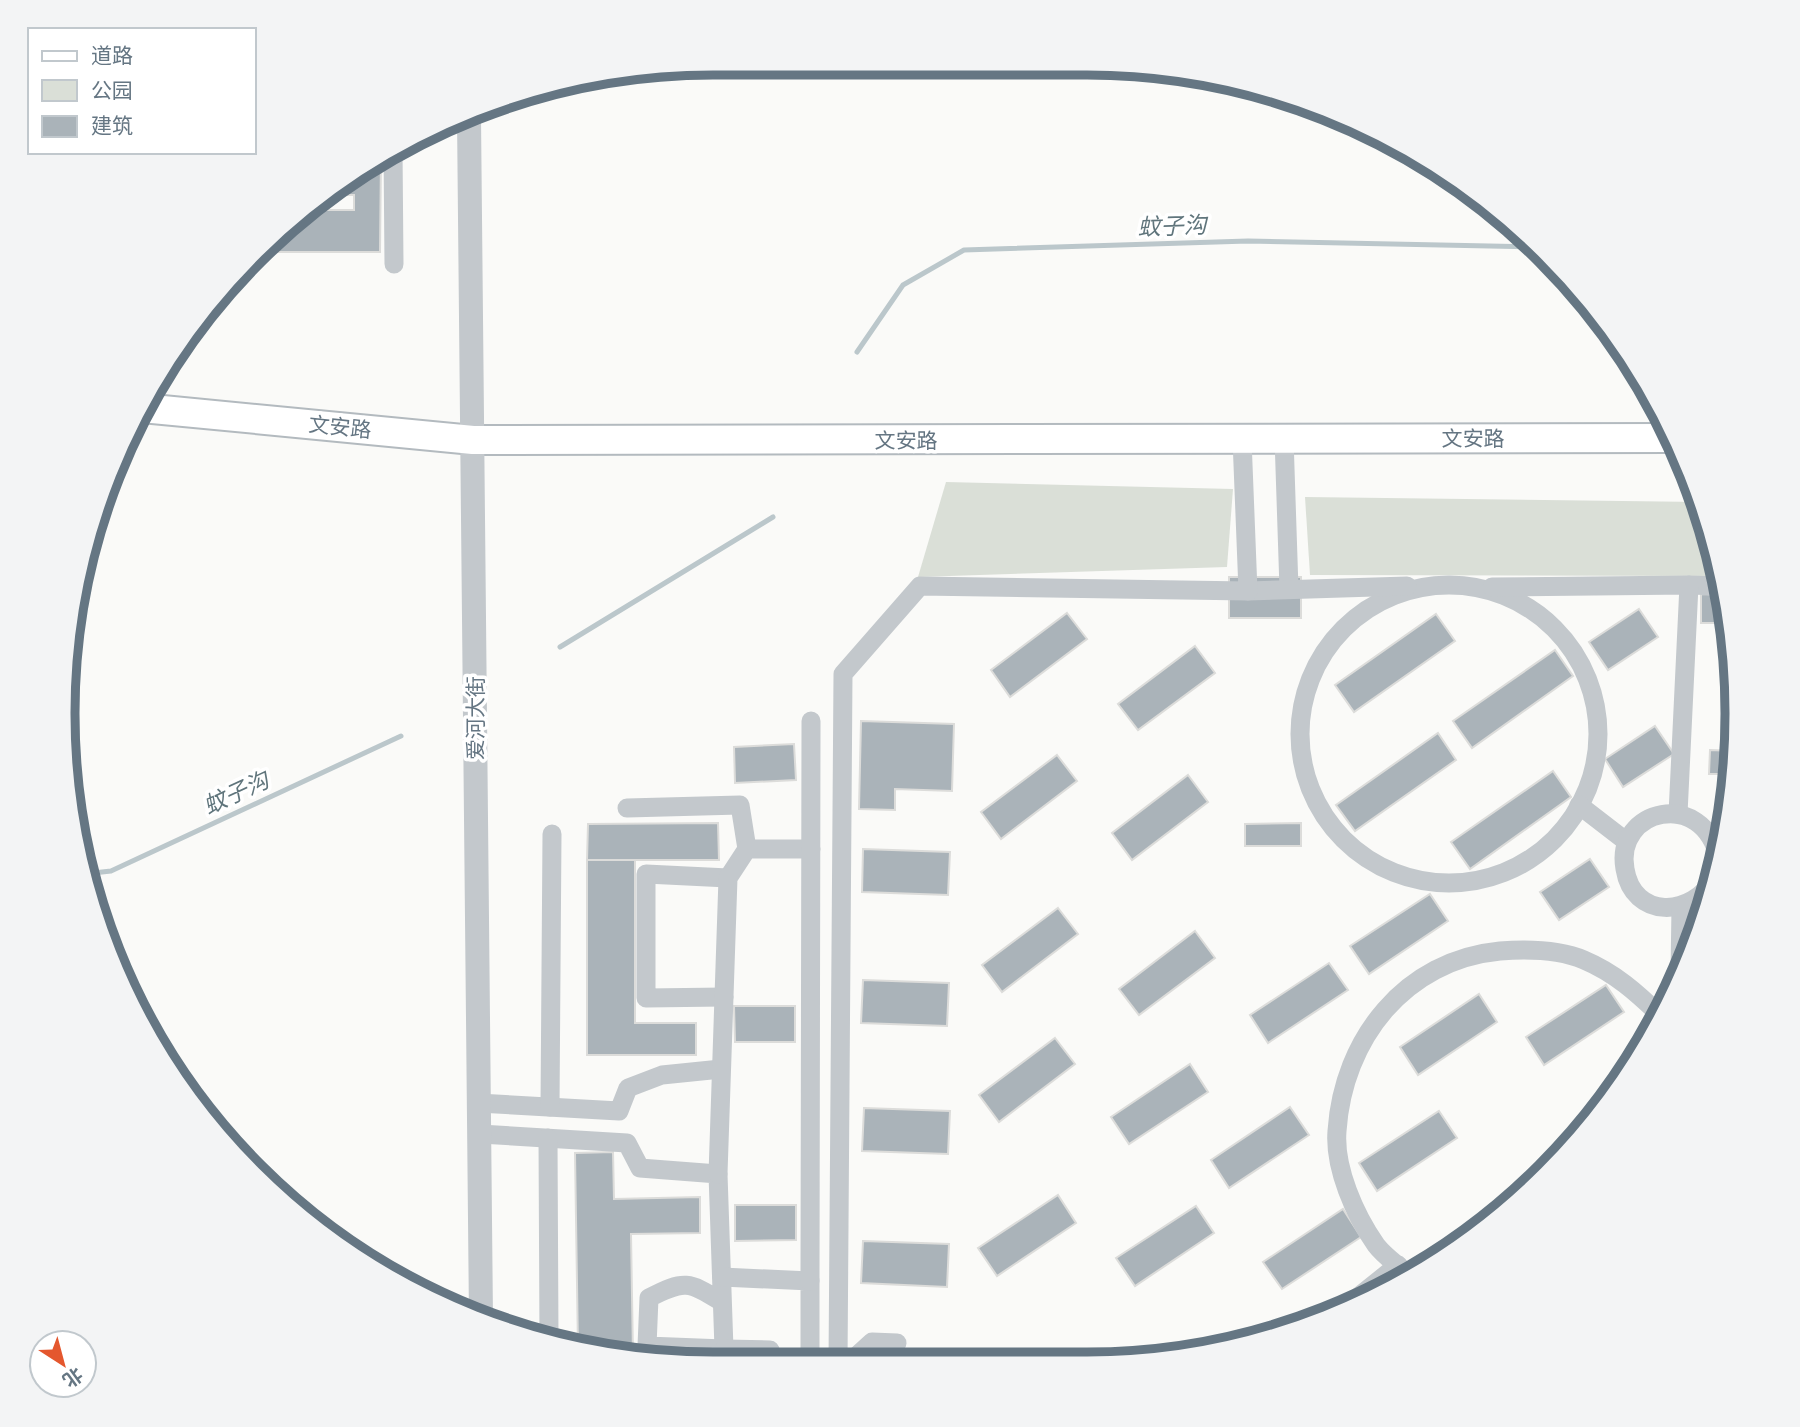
<svg xmlns="http://www.w3.org/2000/svg" width="1800" height="1427" font-family="Figtree,'Noto Sans SC',sans-serif">
  <rect width="100%" height="100%" fill="#fafaf8"/>
  <g fill="#dadfd7">
    <path d="M946,482L1233,489L1227,567L918,577Z"/>
    <path d="M1305,497L1701,502L1719,576L1310,575Z"/>
  </g>
  <g fill="none" stroke-linecap="round" stroke-linejoin="round">
    <g stroke="#bbc7cb" stroke-width="5">
      <path d="M857,352L903,285L964,250L1248,241L1534,247"/>
      <path d="M560,647L773,517"/>
      <path d="M84,874L111,871L401,736"/>
    </g>
  </g>
  <g fill="#aab3b9" stroke="#dcdcda" stroke-width="2">
    <path d="M381,156L380,252H255L311,210H354V195H337V190Z"/>
    <rect x="1229" y="577" width="72" height="41"/>
    <path d="M1701,594L1724,595L1730,623H1701Z"/>
    <path d="M1639,609L1658,637L1608,670L1589,642Z"/>
    <path d="M1067,613L1087,639L1010,697L991,670Z"/>
    <path d="M1436,614L1455,641L1354,712L1335,685Z"/>
    <path d="M1195,646L1215,673L1138,730L1118,704Z"/>
    <path d="M1555,650L1573,676L1472,748L1453,721Z"/>
    <path d="M861,721L954,724L952,791L895,789V810L859,809Z"/>
    <path d="M1655,726L1674,754L1623,787L1605,759Z"/>
    <path d="M1438,733L1456,760L1355,831L1336,805Z"/>
    <path d="M794,744L796,780L735,783L734,747Z"/>
    <path d="M1710,750L1735,751L1733,774H1709Z"/>
    <path d="M1057,755L1077,781L1001,839L981,812Z"/>
    <path d="M1553,771L1571,797L1470,869L1451,842Z"/>
    <path d="M1188,775L1208,802L1132,860L1112,833Z"/>
    <path d="M718,823L719,860H587L588,824Z"/>
    <path d="M1301,823V846H1245V824Z"/>
    <path d="M863,849L950,852L948,895L862,892Z"/>
    <path d="M1590,859L1609,887L1559,920L1540,892Z"/>
    <path d="M587,860H635V1023H696V1055H587Z"/>
    <path d="M1430,894L1448,921L1369,974L1350,946Z"/>
    <path d="M1058,908L1078,934L1002,992L982,965Z"/>
    <path d="M1195,931L1215,958L1139,1015L1119,989Z"/>
    <path d="M1329,963L1348,990L1268,1043L1250,1015Z"/>
    <path d="M863,980L949,983L947,1026L861,1023Z"/>
    <path d="M1606,985L1624,1012L1544,1065L1526,1037Z"/>
    <path d="M1479,994L1497,1022L1418,1075L1400,1047Z"/>
    <path d="M734,1006H795V1042H735Z"/>
    <path d="M1055,1038L1075,1064L999,1122L979,1095Z"/>
    <path d="M1190,1064L1208,1092L1129,1144L1111,1117Z"/>
    <path d="M1290,1107L1309,1135L1229,1188L1211,1160Z"/>
    <path d="M864,1108L950,1111L948,1154L862,1151Z"/>
    <path d="M1439,1111L1457,1138L1377,1191L1359,1163Z"/>
    <path d="M613,1152L614,1199L700,1197V1233L631,1234L633,1356L578,1349L575,1153Z"/>
    <path d="M1058,1195L1076,1223L997,1276L978,1248Z"/>
    <path d="M735,1205H796V1240L735,1241Z"/>
    <path d="M1196,1206L1214,1233L1135,1286L1116,1258Z"/>
    <path d="M1506,1206L1507,1208L1430,1264L1426,1258Z"/>
    <path d="M1343,1209L1361,1237L1282,1289L1263,1262Z"/>
    <path d="M863,1241L949,1244L947,1287L861,1283Z"/>
  </g>
  <g fill="none" stroke-linecap="round" stroke-linejoin="round">
    <defs>
      <path id="secondary" d="M142,408L473,440L1672,438"/>
    </defs>
    <use href="#secondary" stroke="#b3babf" stroke-width="32"/>
    <g stroke="#c3c8cc" stroke-width="19">
      <path d="M393,148L394,264"/>
      <path d="M1284,438L1289,589"/>
      <path d="M1689,585L1721,586"/>
      <circle cx="1449" cy="734" r="149"/>
      <path d="M1492,587L1689,585L1678,814"/>
      <path d="M1248,591L1407,586"/>
      <path d="M1579,805L1627,842"/>
      <path d="M627,808L740,805L747,849"/>
      <path d="M1716,876C1692,919 1633,919 1625,869C1614,809 1703,787 1719,859"/>
      <path d="M1680,973L1681,907"/>
      <path d="M724,997L646,998V874L728,878"/>
      <path d="M478,1103L619,1111L628,1088L662,1075L721,1069"/>
      <path d="M550,1107L552,834"/>
      <path d="M480,1134L627,1143L640,1168L718,1174L724,1349L647,1346L649,1298C685,1279 689,1282 722,1302"/>
      <path d="M548,1138L549,1340"/>
      <path d="M718,1174L728,878L747,849H811"/>
      <path d="M722,1277L810,1281V1364"/>
      <path d="M1412,1277C1400,1267 1385,1257 1376,1245C1355,1215 1334,1168 1337,1131C1343,1039 1405,960 1500,951C1527,949 1558,949 1584,960C1615,973 1637,993 1661,1016"/>
      <path d="M810,1281L811,721"/>
      <path d="M1352,1302L1398,1265"/>
      <path d="M724,1349L770,1350"/>
      <path d="M838,1362L1141,1361"/>
      <path d="M850,1362L872,1342L897,1343"/>
      <path d="M838,1364L843,674L920,586L1248,591L1242,439"/>
    </g>
    <path stroke="#c3c8cc" stroke-width="24" d="M469,117L481,1319"/>
    <use href="#secondary" stroke="#fff" stroke-width="28"/>
  </g>
  <g text-anchor="middle" dominant-baseline="central" stroke-width="7" stroke-linejoin="round" paint-order="stroke">
    <g font-size="21" fill="#657683" stroke="#fff">
      <text transform="translate(340 427) rotate(6)">文安路</text>
      <text x="1473" y="438">文安路</text>
      <text x="906" y="440">文安路</text>
      <text transform="translate(475 718) rotate(-90)">爱河大街</text>
    </g>
    <g font-size="23" font-style="italic" fill="#60757c" stroke="#fff">
      <text transform="translate(1172 226) rotate(-2)">蚊子沟</text>
      <text transform="translate(236 793) rotate(-25)">蚊子沟</text>
    </g>
  </g>
  <path d="M0 0H1800V1427H0ZM713 75H1087A638 638 0 0 1 1725 713V714A638 638 0 0 1 1087 1352H713A638 638 0 0 1 75 714V713A638 638 0 0 1 713 75Z" fill="#f3f4f5" fill-rule="evenodd"/>
  <path fill="none" stroke="#657683" stroke-width="9" d="M713 75H1087A638 638 0 0 1 1725 713V714A638 638 0 0 1 1087 1352H713A638 638 0 0 1 75 714V713A638 638 0 0 1 713 75Z"/>
  <rect x="28" y="28" width="228" height="126" fill="#ffffff" stroke="#c1c8cd" stroke-width="2"/>
  <rect x="42" y="51" width="35" height="10" fill="#ffffff" stroke="#c1c8cd" stroke-width="2"/>
  <text x="91" y="63" font-size="21" fill="#657683">道路</text>
  <rect x="42" y="80" width="35" height="21" fill="#dadfd7" stroke="#c1c8cd" stroke-width="2"/>
  <text x="91" y="98" font-size="21" fill="#657683">公园</text>
  <rect x="42" y="116" width="35" height="21" fill="#aab3b9" stroke="#c1c8cd" stroke-width="2"/>
  <text x="91" y="133" font-size="21" fill="#657683">建筑</text>
  <g transform="translate(63 1364) rotate(144)"><circle r="33" fill="#ffffff" stroke="#c1c8cd" stroke-width="2"/>
  <path d="M0-5L12 26L0 18L-12 26Z" fill="#e4572e"/>
  <text y="-10" font-size="19" font-weight="bold" text-anchor="middle" fill="#657683">北</text>
  </g>
</svg>
